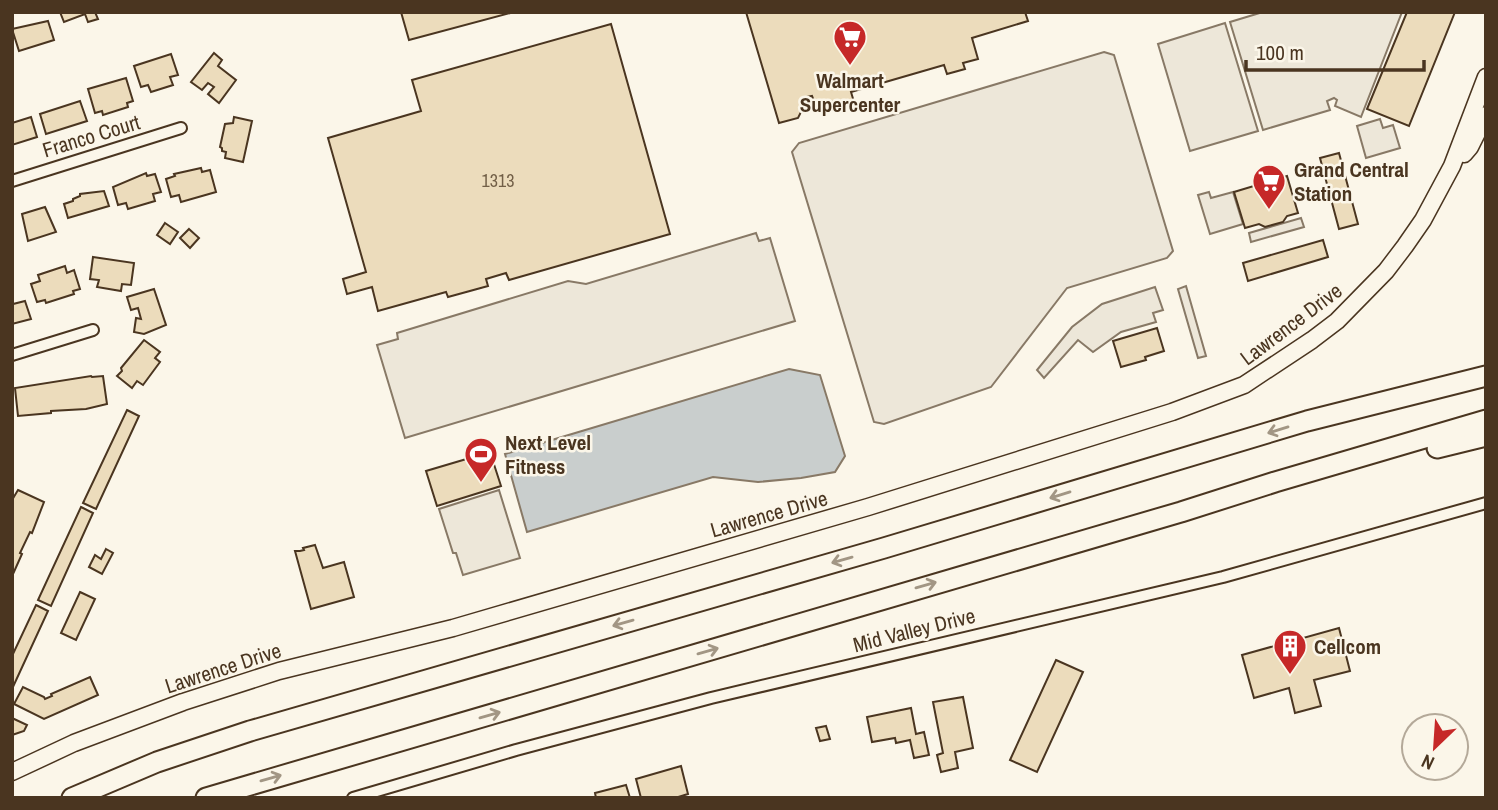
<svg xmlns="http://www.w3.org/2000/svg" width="1498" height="810" font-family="'Archivo Narrow',sans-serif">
  <rect width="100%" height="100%" fill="#fbf6e9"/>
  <g fill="#ede7d9" stroke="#887966" stroke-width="2">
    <path d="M1263,12H1402L1361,117L1335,106L1337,100L1334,98L1327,101L1330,110L1263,130L1230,22Z"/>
    <path d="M1225,23L1258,131L1190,151L1158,44Z"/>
    <path d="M1104,52L1114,55L1173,251L1167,258L1067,288L991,387L884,424L874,422L792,152L799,143Z"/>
    <path d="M1380,119L1383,128L1393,125L1400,148L1366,158L1357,126Z"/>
    <path d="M1209,192L1211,198L1233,192L1243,224L1210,234L1198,195Z"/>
    <path d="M1301,218L1304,227L1251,242L1249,233Z"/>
    <path d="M756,233L759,241L770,238L795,321L405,438L377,345L398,339L397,333L568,281L586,284Z"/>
    <path d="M1186,286L1206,356L1198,358L1178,289Z"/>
    <path d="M1155,287L1163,310L1153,313L1156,322L1121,332L1093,352L1078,340L1044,378L1037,370L1072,327L1102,304Z"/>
    <path d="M499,490L520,558L463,575L456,553H453L439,509Z"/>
  </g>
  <path fill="#c9cecd" stroke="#887966" stroke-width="2" d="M789,369L820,375L845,456L835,472L801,478L758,482L713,477L527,532L505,454Z"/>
  <g fill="#ecdcbc" stroke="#4a3520" stroke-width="2">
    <path d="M60,12H95L98,19L88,22L85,14L64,22Z"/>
    <path d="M401,12H514L409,40Z"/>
    <path d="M746,12H1025L1028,21L972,38L978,59L963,63L965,69L947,74L944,65L851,92L854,102L837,106L835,101L816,106L812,96L807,97L800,108L801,112L798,118L779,123Z"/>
    <path d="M1407,12H1455L1409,126L1367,109Z"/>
    <path d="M48,21L54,40L19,51L12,29Z"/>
    <path d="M611,24L670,234L509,280L506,273L486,279L488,286L448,297L446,292L378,311L372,287L347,294L343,279L366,272L328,138L421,111L412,80Z"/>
    <path d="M214,53L222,60L218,66L236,80L219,103L208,94L214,87L208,83L202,90L191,82Z"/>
    <path d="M171,54L178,75L170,77L173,85L151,92L148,85L141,87L134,66Z"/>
    <path d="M126,78L133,101L127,103L128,107L103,115L102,111L95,113L88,89Z"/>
    <path d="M80,101L87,121L46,134L40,114Z"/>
    <path d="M31,117L37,137L12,145V123Z"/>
    <path d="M234,117L252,121L243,162L225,158L226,152L222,151V148L220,147L225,124L233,123Z"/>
    <path d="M1339,153L1358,224L1339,229L1320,158Z"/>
    <path d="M201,168L202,172L210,170L216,192L181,202L179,195L171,197L166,179L175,176L174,174Z"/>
    <path d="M146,173L147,176L155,174L161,192L153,194L155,201L128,209L126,203L118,205L113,187Z"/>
    <path d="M1287,176L1298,213L1287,216L1283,222L1265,227L1259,224L1245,228L1234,192Z"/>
    <path d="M104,191L109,206L68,218L64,204L73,201V199L80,196V194Z"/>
    <path d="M45,207L56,232L28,241L22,214Z"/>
    <path d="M165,223L178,232L170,244L157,235Z"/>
    <path d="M189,229L199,238L190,248L180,238Z"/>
    <path d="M1323,240L1328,257L1248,281L1243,263Z"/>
    <path d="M93,257L134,263L131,285L122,284L121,291L97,287L99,280L90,279Z"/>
    <path d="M65,266L67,273L74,270L80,289L73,291L74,294L46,303L45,300L37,302L31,284L40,281L38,275Z"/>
    <path d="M154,289L166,325L144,334L134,332L136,318L141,319L138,308L131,310L127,297Z"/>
    <path d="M25,301L31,319L12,324V302L13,304Z"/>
    <path d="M1157,328L1164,351L1145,357L1146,360L1121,367L1113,341Z"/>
    <path d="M144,340L160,352L155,358L160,362L143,385L137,381L132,388L117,376L122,371L121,368Z"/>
    <path d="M91,376L92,377L103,376L107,404L86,409L51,411V413L18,416L15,388Z"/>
    <path d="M127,410L139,416L96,509L83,503Z"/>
    <path d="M490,452L501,486L437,506L426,471Z"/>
    <path d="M18,490L44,502L32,533L30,532L20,553L22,554L13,574L12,500Z"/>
    <path d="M81,507L93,513L51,606L38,600Z"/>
    <path d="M315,545L323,568L344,562L354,597L311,609L295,551H300L304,550L303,548Z"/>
    <path d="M106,549L113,553L102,574L89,567L95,555L101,559Z"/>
    <path d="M80,592L95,599L76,640L61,633Z"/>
    <path d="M36,605L48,611L12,689V656Z"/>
    <path d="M1339,628L1350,671L1314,680L1321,706L1295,713L1289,688L1254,698L1242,655Z"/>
    <path d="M1056,660L1083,672L1037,772L1010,760Z"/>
    <path d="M90,677L98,695L44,719L14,704L23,687L44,697L45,699L52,696L51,694Z"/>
    <path d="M963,697L973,748L955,752L958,768L941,772L937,755L943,753L933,702Z"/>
    <path d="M911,708L916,734L924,732L929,755L914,758L910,740L896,743L895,738L872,742L867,717Z"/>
    <path d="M12,718L27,725L24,731L12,735Z"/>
    <path d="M826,726L830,739L820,741L816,728Z"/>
    <path d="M681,766L688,794L675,798H641L636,779Z"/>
    <path d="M626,785L630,798H596L595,793Z"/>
  </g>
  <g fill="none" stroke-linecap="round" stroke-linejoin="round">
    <defs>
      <g id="minor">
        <path d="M12,181L181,128"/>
        <path d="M12,355L93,330"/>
        <path d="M353,798L516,750L711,698L1223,577L1486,503"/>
      </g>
      <g id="secondary">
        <path d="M1464,154L1470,147L1486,115"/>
        <path d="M12,772L74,743L183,702L279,671L453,628L868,507L1172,412L1244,385L1312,340L1337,321L1386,271L1405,246L1423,220L1452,166L1486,77"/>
      </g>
      <g id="motorway">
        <path d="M1437,448L1486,436"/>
        <path d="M72,798L157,762L250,731L884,548L1307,421L1486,376"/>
        <path d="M206,798L1181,512L1275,482L1486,420"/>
      </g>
    </defs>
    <use href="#minor" stroke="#4a3520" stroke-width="14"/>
    <use href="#secondary" stroke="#4a3520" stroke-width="19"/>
    <use href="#motorway" stroke="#4a3520" stroke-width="23"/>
    <use href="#minor" stroke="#fbf6e9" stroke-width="10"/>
    <use href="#secondary" stroke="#fbf6e9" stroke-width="16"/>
    <use href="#motorway" stroke="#fbf6e9" stroke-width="19"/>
  </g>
  <defs><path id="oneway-shaft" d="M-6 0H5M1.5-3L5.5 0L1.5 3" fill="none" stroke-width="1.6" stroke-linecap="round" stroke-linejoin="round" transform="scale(1.75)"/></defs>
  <g stroke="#a29684">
    <use href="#oneway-shaft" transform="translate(1278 430) rotate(163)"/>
    <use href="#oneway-shaft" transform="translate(1060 495) rotate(163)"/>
    <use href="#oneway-shaft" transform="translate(842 560) rotate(164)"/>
    <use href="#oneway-shaft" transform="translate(926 585) rotate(-16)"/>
    <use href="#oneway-shaft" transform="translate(623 623) rotate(164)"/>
    <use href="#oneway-shaft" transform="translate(708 651) rotate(-16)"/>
    <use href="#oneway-shaft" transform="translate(490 715) rotate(-16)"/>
    <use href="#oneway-shaft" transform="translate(271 778) rotate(-16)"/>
  </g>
  <defs>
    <symbol id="supermarket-pin" viewBox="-11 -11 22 30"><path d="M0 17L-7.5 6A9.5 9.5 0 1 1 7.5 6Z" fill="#c62828" stroke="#fbf6e9"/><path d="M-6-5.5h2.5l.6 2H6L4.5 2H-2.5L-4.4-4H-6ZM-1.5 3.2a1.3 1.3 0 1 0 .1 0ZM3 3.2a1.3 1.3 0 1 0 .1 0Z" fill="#fff"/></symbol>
    <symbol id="stadium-pin" viewBox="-11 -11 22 30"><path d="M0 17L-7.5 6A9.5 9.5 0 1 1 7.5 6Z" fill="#c62828" stroke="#fbf6e9"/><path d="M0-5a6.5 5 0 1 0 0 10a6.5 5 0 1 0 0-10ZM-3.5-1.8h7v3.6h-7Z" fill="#fff"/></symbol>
    <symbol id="building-pin" viewBox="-11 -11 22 30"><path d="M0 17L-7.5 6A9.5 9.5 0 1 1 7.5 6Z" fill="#c62828" stroke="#fbf6e9"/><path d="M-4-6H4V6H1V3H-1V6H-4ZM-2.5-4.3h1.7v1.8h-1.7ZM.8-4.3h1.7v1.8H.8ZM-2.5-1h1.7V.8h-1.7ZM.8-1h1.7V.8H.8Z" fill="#fff"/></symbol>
  </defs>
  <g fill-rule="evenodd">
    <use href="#supermarket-pin" x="831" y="18" width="38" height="52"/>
    <use href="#supermarket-pin" x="1250" y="162" width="38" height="52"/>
    <use href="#stadium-pin" x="462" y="435" width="38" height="52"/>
    <use href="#building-pin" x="1271" y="627" width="38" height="52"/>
  </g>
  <g text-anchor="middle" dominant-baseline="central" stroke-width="5" stroke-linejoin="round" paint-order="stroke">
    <g font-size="18" fill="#725f47">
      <text x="498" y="180">1313</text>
    </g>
    <g font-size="21" font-weight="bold" fill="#4a3520" stroke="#fbf6e9" text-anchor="start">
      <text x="850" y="80" text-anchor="middle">Walmart<tspan x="850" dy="24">Supercenter</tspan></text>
      <text x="1294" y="169">Grand Central<tspan x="1294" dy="24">Station</tspan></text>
      <text x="505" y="442">Next Level<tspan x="505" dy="24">Fitness</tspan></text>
      <text x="1314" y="646">Cellcom</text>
    </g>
    <g font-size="21" fill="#4a3520" stroke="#fbf6e9">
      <text transform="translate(91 136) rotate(-17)">Franco Court</text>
      <text transform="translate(1291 324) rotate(-37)">Lawrence Drive</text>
      <text transform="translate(769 514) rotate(-16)">Lawrence Drive</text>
      <text transform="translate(914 630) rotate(-14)">Mid Valley Drive</text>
      <text transform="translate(223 668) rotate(-18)">Lawrence Drive</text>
    </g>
  </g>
  <rect width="1498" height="810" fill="none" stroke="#4a3520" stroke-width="28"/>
  <g transform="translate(1435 747) rotate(205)"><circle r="33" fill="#fbf6e9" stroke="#b4a999" stroke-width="2"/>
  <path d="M0-5L12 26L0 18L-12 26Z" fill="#c62828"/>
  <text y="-10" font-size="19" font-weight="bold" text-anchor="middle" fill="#4a3520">N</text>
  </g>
  <path d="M1246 60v10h178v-10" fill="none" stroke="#4a3520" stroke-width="3.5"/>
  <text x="1256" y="60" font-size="21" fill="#4a3520" stroke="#fbf6e9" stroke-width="5" paint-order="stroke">100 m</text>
</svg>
